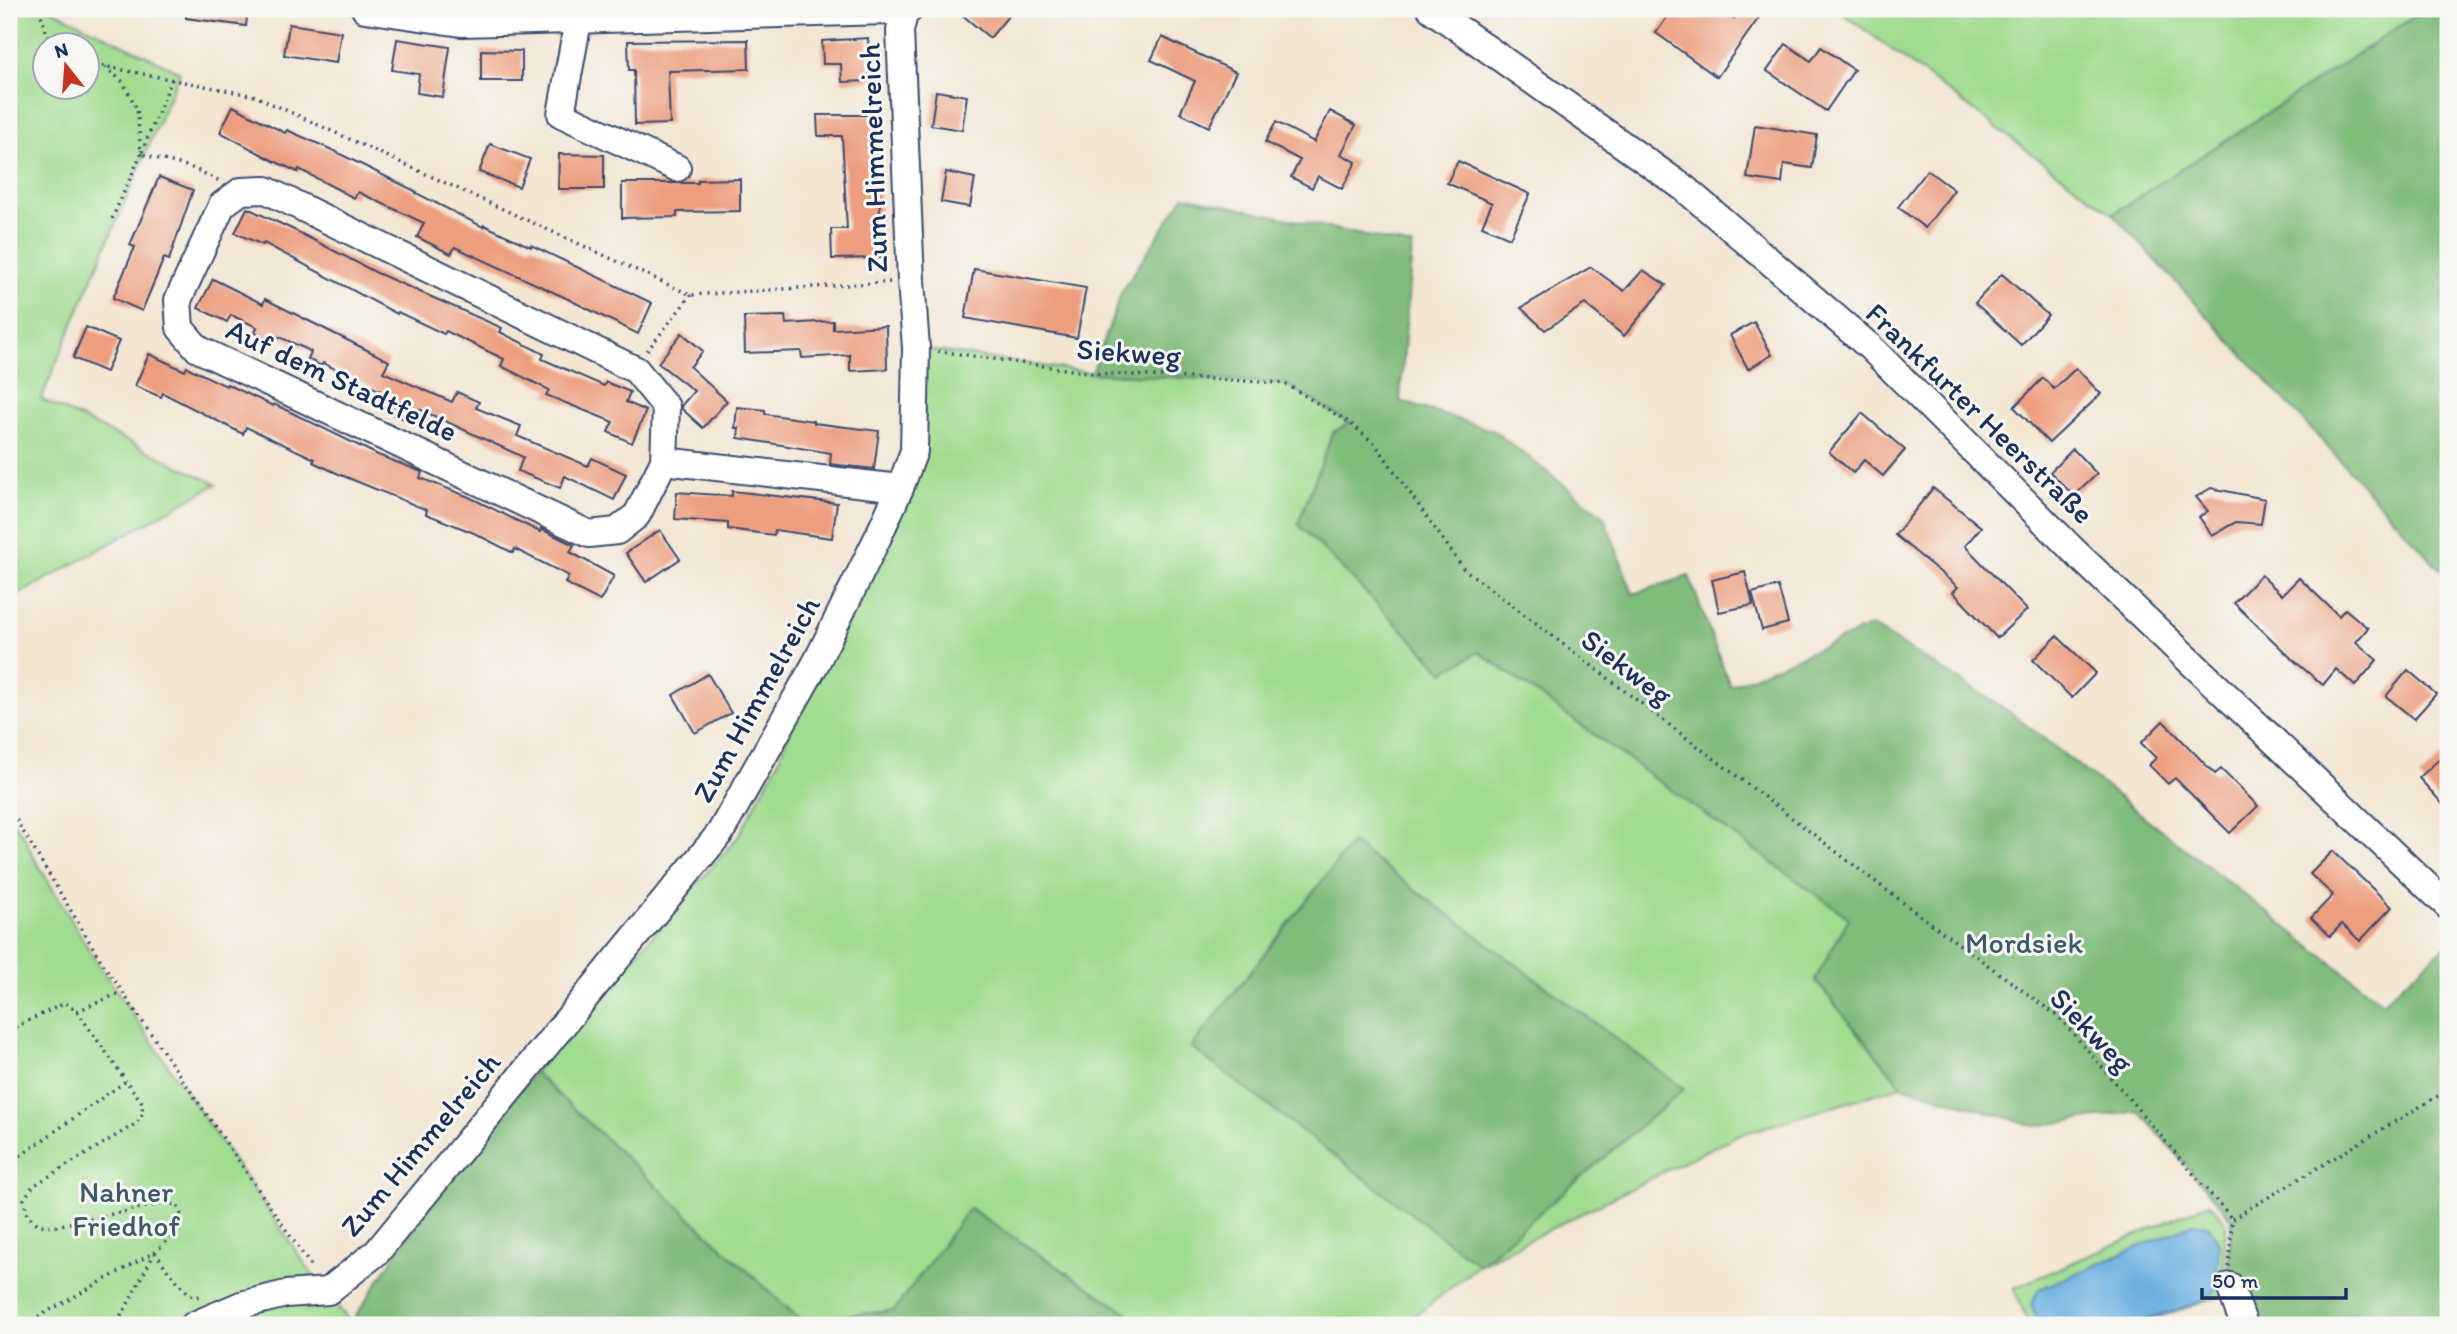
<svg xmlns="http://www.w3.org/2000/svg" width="2457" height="1334" font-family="Itim,sans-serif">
  <rect width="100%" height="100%" fill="#f6f6f2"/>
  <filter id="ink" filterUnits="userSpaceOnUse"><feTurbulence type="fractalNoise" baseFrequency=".0143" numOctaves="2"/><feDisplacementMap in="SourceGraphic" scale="14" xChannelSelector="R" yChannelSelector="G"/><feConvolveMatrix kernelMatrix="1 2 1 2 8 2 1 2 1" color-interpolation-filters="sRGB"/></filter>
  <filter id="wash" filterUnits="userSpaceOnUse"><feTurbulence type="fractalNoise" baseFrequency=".00686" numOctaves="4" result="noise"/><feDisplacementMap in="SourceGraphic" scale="28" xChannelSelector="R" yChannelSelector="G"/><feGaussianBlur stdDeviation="1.57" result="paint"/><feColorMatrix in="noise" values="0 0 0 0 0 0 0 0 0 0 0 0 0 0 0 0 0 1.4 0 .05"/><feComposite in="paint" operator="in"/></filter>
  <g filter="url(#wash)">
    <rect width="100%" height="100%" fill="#f3e6d3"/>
    <g fill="#a0dc8f" stroke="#5e8676" stroke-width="2" fill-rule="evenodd">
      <path d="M22,9H50L180,72L41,399L216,484L9,600V10ZM46,46H88V88H46Z"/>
      <path d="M1837,9H2426L2113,214Z"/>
      <path d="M916,348L1092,373L1284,383L1350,423L1479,652L1850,918L1815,980L1902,1086L1735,1136L1479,1265L1404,1325H1145L970,1208L894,1311L799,1319L534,1072L738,837L778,762L816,663L900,488Z"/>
      <path d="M9,816L25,838L33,856L94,958L314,1277L351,1323L350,1325H9Z"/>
      <path d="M2210,1203L2226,1222L2223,1283L2225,1295L2134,1325H2029L2014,1288Z"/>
    </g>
    <g fill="#80bc7a" stroke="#4e766c" stroke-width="2">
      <path d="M2426,9H2448V578L2113,214Z"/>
      <path d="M1184,196L1412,246L1400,401L1494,431L1604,516L1633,594L1689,576L1730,686L1872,626L2007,710L2382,1002L2448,944V1325H2244L2230,1286L2229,1254L2232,1219L2139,1111L2035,1126L1902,1086L1815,980L1849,918L1479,652L1444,672L1298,524L1333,432L1350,423L1284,383L1092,373L1122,291Z"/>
      <path d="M1352,843L1684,1089L1479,1265L1191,1047Z"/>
      <path d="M534,1072L799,1319L894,1311L969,1208L1145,1325H350L412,1229Z"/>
    </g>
    <path fill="#6cb0e1" stroke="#4470a0" stroke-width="2" d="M2193,1224L2209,1226L2219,1243L2216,1290L2205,1301L2131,1325H2039L2031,1304L2039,1289Z"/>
    <g id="blocks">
      <g fill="#ed9e7f">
        <path d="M186,9H248L246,26L186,18Z"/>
        <path d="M955,9H1014L990,38Z"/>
        <path d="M1673,9H1721L1734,18L1740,9H1765L1717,77L1656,33Z"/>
        <path d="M289,24L341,32L336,63L284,55Z"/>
        <path d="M1162,37L1236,72L1209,127L1180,113L1195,81L1151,60Z"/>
        <path d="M868,38L870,81L842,82L841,64H823L822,41Z"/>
        <path d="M397,39L450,47L443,97L417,93L419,74L392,70Z"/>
        <path d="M748,40L749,69L668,71L670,124L635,125L634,70H629L628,41Z"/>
        <path d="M1786,44L1811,61L1821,47L1854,70L1826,111L1767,71Z"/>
        <path d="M481,50L522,51V81H481Z"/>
        <path d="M936,91L967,96L962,130L931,125Z"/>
        <path d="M233,106L285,133L287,130L330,149L417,192L416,193L483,227L484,225L531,247V245L652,303L638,334L566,298L455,247L451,254L417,237L424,223L358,192L354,198L299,169L298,172L272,160L220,132Z"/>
        <path d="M1330,111L1356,125L1341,154L1356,162L1342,189L1318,176L1312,188L1291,177L1300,160L1265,142L1276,122L1314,142Z"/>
        <path d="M817,115H877L878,150H876L883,258L832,259L831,229H847L842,136H818Z"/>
        <path d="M1755,125L1817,135L1812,168L1784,164L1782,183L1747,178Z"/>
        <path d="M490,144L530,159L519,187L479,172Z"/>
        <path d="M559,154L604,155V189H558Z"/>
        <path d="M1458,161L1530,194L1510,238L1482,226L1492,203L1447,183Z"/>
        <path d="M1927,170L1954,190L1925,228L1898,207Z"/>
        <path d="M946,172L975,178L970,207L941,202Z"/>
        <path d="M159,177L193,190L169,260L164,258L142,311L113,298L135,247L130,245Z"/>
        <path d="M740,179V211L677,212V217L622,218V183H698V180Z"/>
        <path d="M247,208L292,229L377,273L502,328L500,332L544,354L542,359L604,386L606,382L630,392L626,402L646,411L632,443L608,432L613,422L546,395L549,390L501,366L504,359L446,331L444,334L398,312L397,314L264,243L263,245L235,233Z"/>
        <path d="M1591,267L1624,291L1643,270L1666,285L1624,336L1585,304L1545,330L1521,308Z"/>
        <path d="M974,269L1086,288L1077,338L965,318Z"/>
        <path d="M2002,274L2048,315L2021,345L1975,303Z"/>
        <path d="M213,279L263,304L265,299L389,361L383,372L452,402L457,392L479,402L476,408L521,426L517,436L588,466L592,458L626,474L614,500L565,476L560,488L518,471L523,457L419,409L413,423L387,412L393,397L323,363L321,366L308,359L311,352L306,349L273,334L269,341L255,333L257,327L231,315L227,322L198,308Z"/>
        <path d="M785,316L786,324L833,321V329L886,326L887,369L850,371V355L802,358L801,351L745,353L744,317Z"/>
        <path d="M1754,322L1772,355L1748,369L1730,335Z"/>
        <path d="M86,327L119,341L106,372L73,358Z"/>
        <path d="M682,333L703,351L690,367L727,401L703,428L682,409L681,406L694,391L658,363Z"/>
        <path d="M149,354L185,371L187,367L226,386L227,384L273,406L274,404L378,455L422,472L420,478L469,497L540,532L541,529L574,545L570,552L614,576L600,601L565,583L569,576L515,549L513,553L474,533L426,514L427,510L341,475L313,462L315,459L246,427L243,434L163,393L161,397L135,386Z"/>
        <path d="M2076,368L2101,394L2049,443L2014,407L2043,378L2054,389Z"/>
        <path d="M737,407L765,410V414L814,421V423L879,431L874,469L830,464L831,453L738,438L739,428H735Z"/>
        <path d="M1862,413L1905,450L1883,476L1864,460L1853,473L1829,452Z"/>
        <path d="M2073,449L2097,474L2074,496L2050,472Z"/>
        <path d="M1933,488L1981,527L1965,546L2027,610L1997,638L1953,592L1958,587L1895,535Z"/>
        <path d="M2211,488L2265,499L2261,524L2236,522L2212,535L2199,517L2208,511L2196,497Z"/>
        <path d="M732,491L837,503L832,538L775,530L774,535L728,529V523L675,519L677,492L732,496Z"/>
        <path d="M660,530L680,559L646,582L626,553Z"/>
        <path d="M1745,572L1753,605L1719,612L1712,580Z"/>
        <path d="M2261,575L2282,595L2299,578L2339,616L2345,609L2368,628L2356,642L2377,660L2355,686L2336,669L2323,685L2291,658L2234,603Z"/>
        <path d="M1778,586L1788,623L1762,630L1752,593Z"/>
        <path d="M2057,636L2096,673L2072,698L2033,660Z"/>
        <path d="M2408,670L2436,694L2414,719L2386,696Z"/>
        <path d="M708,674L731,713L695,733L673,695Z"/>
        <path d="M2163,721L2215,774L2221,769L2258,806L2230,833L2175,778L2168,784L2149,765L2156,758L2141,743Z"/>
        <path d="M2448,751V810L2419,778Z"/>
        <path d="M2333,851L2392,907L2360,941L2342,924L2330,936L2311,918L2333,895L2310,874Z"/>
      </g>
    </g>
  </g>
  <g filter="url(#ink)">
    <use href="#blocks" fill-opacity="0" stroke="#3b4a70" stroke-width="2"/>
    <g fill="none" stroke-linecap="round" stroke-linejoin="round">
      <defs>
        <g id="minor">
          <path d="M365,9L461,23L887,11L904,14"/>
          <path d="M1431,9L1684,188L1870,347L2075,552L2448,906"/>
          <path d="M578,21L561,114L677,168"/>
          <path d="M266,190L636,370L666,407L664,461L637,515L617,531L589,534L198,349L180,328L178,300L222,205L241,191Z"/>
          <path d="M664,461L900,488"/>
          <path d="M2230,1286L2244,1325"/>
          <path d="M194,1325L241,1305L286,1294L328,1291L377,1252L720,833L816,663L878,537L900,488L914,451L916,348L911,281L900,31L904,14L910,9"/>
        </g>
      </defs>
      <use href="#minor" stroke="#3b4a70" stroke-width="30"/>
      <g stroke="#3b4a70" stroke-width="3.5" stroke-dasharray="2 5" stroke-linecap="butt">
        <path d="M39,9L49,40L53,46"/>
        <path d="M88,63L255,96L691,295L891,282"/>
        <path d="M105,67L123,82L137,109L141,154L111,221"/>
        <path d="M172,79L141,154L190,167L220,181"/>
        <path d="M647,351L691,295"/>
        <path d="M938,351L1092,373L1284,383L1350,423L1376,445L1463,568L1926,920L2059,1017L2232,1219"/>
        <path d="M9,808L103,964L313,1269"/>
        <path d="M77,1011L122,992"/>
        <path d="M9,1030L65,1003L77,1011L126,1081"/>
        <path d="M9,1164L126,1081L141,1101L143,1113L137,1123L33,1186L24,1199L27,1215L39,1225L56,1226L165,1203L177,1205L182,1217L179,1230L155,1252L23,1325"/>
        <path d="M2232,1219L2448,1090"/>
        <path d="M155,1252L168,1271L190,1295L202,1297"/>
        <path d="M2229,1267L2232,1219"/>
        <path d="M110,1325L123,1313L154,1254"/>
      </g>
      <use href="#minor" stroke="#fff" stroke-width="26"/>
    </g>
  </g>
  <g text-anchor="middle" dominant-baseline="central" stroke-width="6" stroke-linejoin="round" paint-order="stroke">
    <g font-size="30" fill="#1b2f5e" stroke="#f6f6f2">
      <text transform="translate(873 158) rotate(-92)">Zum Himmelreich</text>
      <text transform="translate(1129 352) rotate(4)">Siekweg</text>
      <text transform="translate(342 380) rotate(25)">Auf dem Stadtfelde</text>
      <text transform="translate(1980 413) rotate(44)">Frankfurter Heerstraße</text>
      <text transform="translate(1627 667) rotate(37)">Siekweg</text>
      <text transform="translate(756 699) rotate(-61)">Zum Himmelreich</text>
      <text transform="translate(2092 1030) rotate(46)">Siekweg</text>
      <text transform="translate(420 1144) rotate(-50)">Zum Himmelreich</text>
    </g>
    <g font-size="30" fill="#3c5a6a" stroke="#f6f6f2">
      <text x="2024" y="942">Mordsiek</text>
      <text x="126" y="1191">Nahner<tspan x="126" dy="34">Friedhof</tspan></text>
    </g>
  </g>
  <rect width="2457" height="1334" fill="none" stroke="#f6f6f2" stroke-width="35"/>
  <g transform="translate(66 66) rotate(343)"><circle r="33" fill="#f6f6f2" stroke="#9ea6b7" stroke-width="2"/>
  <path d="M0-5L12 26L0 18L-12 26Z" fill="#c8321e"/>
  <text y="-10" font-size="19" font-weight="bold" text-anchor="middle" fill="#1b2f5e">N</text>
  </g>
  <path d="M2202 1288v10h144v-10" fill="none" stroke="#1b2f5e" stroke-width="3.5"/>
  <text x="2212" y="1288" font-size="21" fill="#1b2f5e" stroke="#f6f6f2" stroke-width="5" paint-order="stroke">50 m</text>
</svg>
